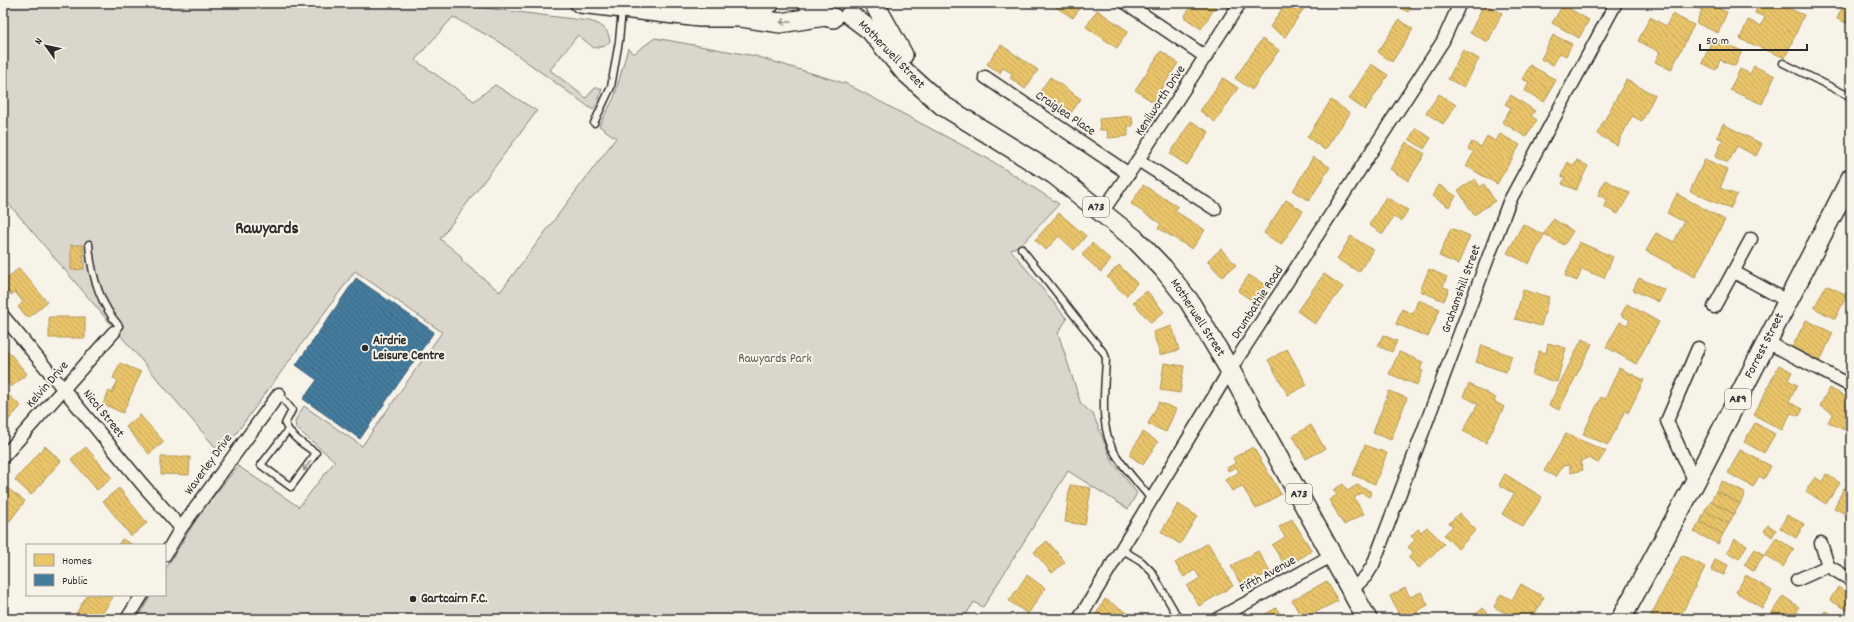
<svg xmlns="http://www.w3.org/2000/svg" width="1854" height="622" font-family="Dekko,sans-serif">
  <defs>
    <pattern id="homes-back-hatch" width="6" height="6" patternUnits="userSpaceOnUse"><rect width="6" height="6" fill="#e9c46a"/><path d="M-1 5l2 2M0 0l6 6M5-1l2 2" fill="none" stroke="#c8a95c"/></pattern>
    <pattern id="public-back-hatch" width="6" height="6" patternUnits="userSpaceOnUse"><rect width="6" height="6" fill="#457b9d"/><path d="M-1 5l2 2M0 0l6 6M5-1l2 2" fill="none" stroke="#3a6580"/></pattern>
  </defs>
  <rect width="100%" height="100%" fill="#f7f3e8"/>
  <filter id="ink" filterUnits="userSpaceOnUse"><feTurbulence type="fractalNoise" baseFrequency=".025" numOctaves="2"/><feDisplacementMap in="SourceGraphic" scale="8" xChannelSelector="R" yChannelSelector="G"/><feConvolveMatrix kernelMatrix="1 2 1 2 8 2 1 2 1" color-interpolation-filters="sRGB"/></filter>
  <g filter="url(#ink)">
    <path fill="#dad6cc" stroke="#82807c" d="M9,3H445L589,21C601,24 608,28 610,41L605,46L594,48L578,35L550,70L586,98L595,88H602L598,103L593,110L498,41L453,17L415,60L474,101L495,85L537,111L440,239L460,255L463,262L500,292L616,138L599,126L614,98L628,48L633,54L655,38L755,56L847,84L992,161L1059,204L1025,241L1011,250L1067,319L1058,333L1081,404L1093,414L1112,461L1137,493L1128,509L1068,471L983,607L974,602L963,619H137L151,595H165V570L200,513L238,466L299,507L335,461L296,428L295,421L304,406L362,446L442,332L355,271L221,454L3,197V12Z"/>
    <g fill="url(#homes-back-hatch)" stroke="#b09657">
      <path d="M1049,3H1083L1073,18Z"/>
      <path d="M1193,3H1218L1201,29L1184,17Z"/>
      <path d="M1286,3H1302L1306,5L1285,37L1270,27Z"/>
      <path d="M1390,3H1413L1408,12Z"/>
      <path d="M1693,3H1707L1727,12L1718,33L1696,23L1702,10L1691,5Z"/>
      <path d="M1759,3L1773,8L1776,3L1804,15L1785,58L1740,39L1748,20L1761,26L1765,17L1755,13Z"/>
      <path d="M1844,3H1851V25L1837,19Z"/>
      <path d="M1484,4L1502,13L1488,42L1470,33Z"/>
      <path d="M1563,5L1589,20L1579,38L1552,23Z"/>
      <path d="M1097,10L1128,31L1117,48L1086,27Z"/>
      <path d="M1672,14L1694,25L1671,70L1655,62L1660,52L1638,41L1650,17L1666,26Z"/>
      <path d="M1399,20L1413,29L1392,62L1378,52Z"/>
      <path d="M1553,35L1572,44L1566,56L1560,53L1553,65L1541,59Z"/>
      <path d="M1713,38L1742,51L1735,66L1720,60L1716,70L1702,63Z"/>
      <path d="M1262,39L1279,50L1252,90L1235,78Z"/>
      <path d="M1001,45L1038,70L1025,89L1010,78L1013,74L1003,68L1000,73L987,64Z"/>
      <path d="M1463,50L1479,59L1464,87L1448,79Z"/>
      <path d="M1161,51L1178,63L1153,102L1135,90Z"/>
      <path d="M1371,64L1388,75L1365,110L1349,99Z"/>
      <path d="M1530,65L1556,80L1544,102L1525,91L1529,82L1522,79Z"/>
      <path d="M1754,66L1775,76L1762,104L1730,90L1740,69L1750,74Z"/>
      <path d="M1050,77L1081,99L1070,114L1039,93Z"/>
      <path d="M1223,78L1238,88L1215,122L1200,111Z"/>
      <path d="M1626,80L1655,95L1642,121L1632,116L1617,145L1597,134Z"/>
      <path d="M1439,94L1456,105L1443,124L1426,113Z"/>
      <path d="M1511,95L1535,111L1531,116L1537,120L1526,137L1502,122L1511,108L1505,104Z"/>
      <path d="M1331,100L1350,113L1325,150L1307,137Z"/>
      <path d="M1132,116L1133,126H1128V136L1108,138L1107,130H1100L1099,119Z"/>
      <path d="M1191,121L1209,132L1187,165L1170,154Z"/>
      <path d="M1723,124L1762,144L1756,156L1737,146L1728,163L1715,157L1723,140L1717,137Z"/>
      <path d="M1416,128L1431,138L1424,149L1409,139Z"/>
      <path d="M1500,134L1520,145L1497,184L1466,166L1474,152L1468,149L1472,142L1481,147L1487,136L1495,141Z"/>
      <path d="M1406,142L1425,154L1408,181L1390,169Z"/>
      <path d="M1313,157L1330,167L1309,201L1293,191Z"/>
      <path d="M1705,159L1728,170L1720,188L1737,195L1730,209L1690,191Z"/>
      <path d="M1577,160L1588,166L1576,190L1562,184L1565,178L1561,176L1568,162L1574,166Z"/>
      <path d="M1475,179L1480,187L1484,184L1495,201L1474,215L1458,190Z"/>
      <path d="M1605,180L1630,193L1618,214L1604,207L1608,200L1598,195Z"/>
      <path d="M1143,185L1178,207L1175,211L1205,230L1192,249L1158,228L1161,224L1131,204Z"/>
      <path d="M1439,185L1456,196L1449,207L1432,196Z"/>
      <path d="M1677,194L1725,220L1695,277L1646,251L1656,233L1674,242L1684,222L1667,213Z"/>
      <path d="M1386,197L1408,210L1401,221L1393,217L1383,234L1369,225Z"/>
      <path d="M1286,200L1303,211L1281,245L1264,233Z"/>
      <path d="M1059,213L1086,236L1074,250L1059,236L1046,250L1035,240Z"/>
      <path d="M1553,219L1573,231L1564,245L1544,234Z"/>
      <path d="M1523,224L1544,235L1529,264L1507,253Z"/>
      <path d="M1451,228L1470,236L1458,264L1439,256Z"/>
      <path d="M1351,236L1373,250L1359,272L1337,259Z"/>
      <path d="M1579,242L1613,257L1604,278L1582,269L1577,281L1565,276Z"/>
      <path d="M1092,243L1111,260L1101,272L1082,255Z"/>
      <path d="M71,245H83L84,269L71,270Z"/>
      <path d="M1221,249L1236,265L1222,277L1207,261Z"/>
      <path d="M1119,265L1137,283L1126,296L1107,277Z"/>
      <path d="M19,268L47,302L28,318L18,307L23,302L15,292L11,295L3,286V282Z"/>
      <path d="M1429,269L1447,277L1443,287L1449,289L1444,301L1420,291Z"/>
      <path d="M1324,274L1343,287L1315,324L1297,311Z"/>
      <path d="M1249,275L1268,287L1257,304L1238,291Z"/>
      <path d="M1639,278L1665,290L1659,302L1633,290Z"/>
      <path d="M1826,285L1847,295L1835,319L1814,308Z"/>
      <path d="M1523,290L1549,297L1541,326L1515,319Z"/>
      <path d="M1147,291L1164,312L1151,323L1133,302Z"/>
      <path d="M1418,300L1440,309L1428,337L1396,324L1402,309L1413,314Z"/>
      <path d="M1627,304L1659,322L1636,364L1606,347L1620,322L1627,325L1630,320L1621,315Z"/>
      <rect x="49" y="317" width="36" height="21"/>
      <path d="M1806,320L1833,333L1820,361L1792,347Z"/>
      <path d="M1172,326L1179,350L1160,355L1153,332Z"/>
      <path d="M1383,335L1397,341L1392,352L1378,346Z"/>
      <path d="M1582,339L1592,344L1559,410L1549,405Z"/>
      <path d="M1548,343L1566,348L1557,382L1532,375L1539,351L1546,353Z"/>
      <path d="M3,345L27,374L11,387L3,378Z"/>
      <path d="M1482,345L1512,356L1506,372L1476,362Z"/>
      <path d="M1287,349L1307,385L1288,395L1268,360Z"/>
      <path d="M1399,352L1423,362L1420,370L1423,371L1417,385L1389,374Z"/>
      <path d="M120,363L141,372L123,413L103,404L109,391L112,393L118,380L113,378Z"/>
      <path d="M1164,363L1184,366L1180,393L1160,390Z"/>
      <path d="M1779,365L1792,372L1788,380L1797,385L1789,402L1803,409L1799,416L1791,413L1782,430L1754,415Z"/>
      <path d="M1619,368L1644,380L1628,413L1625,411L1608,445L1583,434L1601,397L1605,399Z"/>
      <path d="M1469,384L1496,398L1494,401L1504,407L1486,443L1463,431L1478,404L1463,396Z"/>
      <path d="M1829,388L1851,399V419L1844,430L1828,422L1833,413L1820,406Z"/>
      <path d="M1389,391L1407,398L1391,440L1373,433Z"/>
      <path d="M6,393L21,406L3,426V396Z"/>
      <path d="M1159,402L1176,409L1166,432L1148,424Z"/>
      <path d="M140,415L164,442L149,454L126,427Z"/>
      <path d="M1755,423L1775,434L1764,453L1744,442Z"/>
      <path d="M1311,425L1325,449L1306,459L1293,436Z"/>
      <path d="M1143,432L1158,442L1143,465L1129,455Z"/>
      <path d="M1566,434L1606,451L1598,463L1589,458L1581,461L1583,470L1571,473L1569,465L1563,466L1556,477L1544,471Z"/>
      <path d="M1365,445L1387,453L1375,484L1353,475Z"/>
      <path d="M45,446L61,461L31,495L15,480Z"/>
      <path d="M86,447L112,478L97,490L71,459Z"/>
      <path d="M1253,447L1281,494L1256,509L1242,486L1232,491L1225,480L1239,472L1236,467L1228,471L1227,468L1236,463L1233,458Z"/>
      <path d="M1740,450L1771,466L1764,479L1759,476L1753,487L1728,473Z"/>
      <path d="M161,457H190L189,475L161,474Z"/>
      <path d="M1505,474L1542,497L1523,527L1502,514L1514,494L1499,485Z"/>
      <path d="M1826,474L1840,483L1826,504L1806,491L1815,477L1822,482Z"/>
      <path d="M1722,481L1745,493L1740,504L1716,491Z"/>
      <path d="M1343,484L1347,491L1357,485L1372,492L1369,497L1362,493L1354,498L1364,514L1344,525L1329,500L1337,495L1333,490Z"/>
      <path d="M1070,485L1091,488L1085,525L1065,522Z"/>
      <path d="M7,488L25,501L3,530V494Z"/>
      <path d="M119,488L147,523L131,536L103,501Z"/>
      <path d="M1844,488L1851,492V517L1834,508Z"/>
      <path d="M1716,491L1740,504L1734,514L1711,501Z"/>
      <path d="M1711,501L1734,514L1729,524L1705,511Z"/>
      <path d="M1178,504L1197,516L1180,544L1161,532Z"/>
      <path d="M1705,511L1729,524L1723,534L1700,522Z"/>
      <path d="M1459,513L1476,530L1458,549L1444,535L1453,526L1449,523Z"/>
      <path d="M1787,515L1804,524L1796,538L1780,528Z"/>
      <path d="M1292,519L1312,551L1286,567L1272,545L1285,537L1279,527Z"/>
      <path d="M1700,522L1723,534L1718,544L1694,532Z"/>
      <path d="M1768,525L1776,530L1772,537L1764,531Z"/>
      <path d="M1427,527L1444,544L1419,568L1408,557L1413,552L1408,547L1415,540L1411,536L1418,529L1421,532Z"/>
      <path d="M1776,538L1794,549L1783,567L1765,555Z"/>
      <path d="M122,539L133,545H118Z"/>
      <path d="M1735,539L1747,545L1739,559L1727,552Z"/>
      <path d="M1047,541L1065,562L1052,573L1034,552Z"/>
      <path d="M1208,543L1233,586L1199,606L1187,586L1200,578L1195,570L1184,577L1175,563Z"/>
      <path d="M1755,549L1764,555L1753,571L1744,565Z"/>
      <path d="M1258,551L1270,572L1242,587L1231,566Z"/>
      <path d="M1682,555L1705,567L1679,619H1649Z"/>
      <path d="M1715,559L1728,565L1724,575L1711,570Z"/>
      <path d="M1027,575L1045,588L1028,614L1009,601Z"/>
      <path d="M1746,575L1772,591L1762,608L1736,592Z"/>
      <path d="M1327,581L1338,601L1302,619L1292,600Z"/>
      <path d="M1521,584L1544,597L1532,619H1516L1494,607L1501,594L1512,600Z"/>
      <path d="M1838,587L1851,595V612L1830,600Z"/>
      <path d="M1405,588L1410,597L1421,592L1428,605L1417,611L1420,617L1415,619H1401L1390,596Z"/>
      <path d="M87,595H110L113,597L99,619H73Z"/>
      <path d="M1783,596L1799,607L1796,611L1804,617L1802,619H1779L1771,614Z"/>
      <path d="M1105,599L1137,619H1101L1095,616Z"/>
      <path d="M1276,608L1283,619H1257Z"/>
      <path d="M1483,608L1493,619H1471Z"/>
      <path d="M1825,611L1840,619H1820Z"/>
    </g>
    <path fill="url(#public-back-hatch)" stroke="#3d637b" d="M356,278L434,332L360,439L303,399L317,380L296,365Z"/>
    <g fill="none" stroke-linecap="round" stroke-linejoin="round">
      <defs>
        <g id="service">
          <path d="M1783,63L1851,97"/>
          <path d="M594,123L611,87L619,41L622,10"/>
          <path d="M89,244C91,275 99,302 119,326L114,332"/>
          <path d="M1021,248L1104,353L1106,358C1105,389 1098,428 1116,455C1126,471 1140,485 1151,499"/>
          <path d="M279,394L292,410L285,424C292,438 303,444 316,453L291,487L261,465L288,430"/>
          <path d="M1121,549L1141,561L1152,572L1179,619"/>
        </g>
        <g id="minor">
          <path d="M1126,3L1206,57"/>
          <path d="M985,77L1129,174"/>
          <path d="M1138,160L1215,209"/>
          <path d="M1102,212L1138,160L1240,3"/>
          <path d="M1734,272L1787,301"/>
          <path d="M1714,307L1751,239"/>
          <path d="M3,316L142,484L181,528"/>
          <path d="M1767,342L1851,386"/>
          <path d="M3,457L114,332"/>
          <path d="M1695,482L1667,421L1698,348"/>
          <path d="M1821,543L1828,566L1851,580"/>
          <path d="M165,555L181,528L279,394"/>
          <path d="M1797,580L1828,566"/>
          <path d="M1352,590L1366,576L1373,565L1509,202L1616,3"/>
          <path d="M127,619L142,595"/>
          <path d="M1079,619L1230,370L1443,41L1460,3"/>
          <path d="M1217,619L1333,555"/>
        </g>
        <g id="primary">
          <path d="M580,3L700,17H741L780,23L825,16"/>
          <path d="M808,3L825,16L833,18"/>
          <path d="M874,3L903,55"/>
          <path d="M850,15L870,30L904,71L942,105L1055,175L1135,239L1163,268L1189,301L1230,370L1367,619"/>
          <path d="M741,17L770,3"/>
          <path d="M1621,619L1695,482L1851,178"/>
        </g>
      </defs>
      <use href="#service" stroke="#2b2b2b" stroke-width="9"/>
      <use href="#minor" stroke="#2b2b2b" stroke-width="15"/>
      <use href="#primary" stroke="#2b2b2b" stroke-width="22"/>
      <use href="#service" stroke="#f7f3e8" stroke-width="6"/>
      <use href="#minor" stroke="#f7f3e8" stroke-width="12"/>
      <use href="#primary" stroke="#f7f3e8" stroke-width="19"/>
    </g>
    <defs><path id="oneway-shaft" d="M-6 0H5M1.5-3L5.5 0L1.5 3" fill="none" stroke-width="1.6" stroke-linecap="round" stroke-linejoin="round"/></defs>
    <g stroke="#918f8a">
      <use href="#oneway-shaft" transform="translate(786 22) rotate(176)"/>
      <use href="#oneway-shaft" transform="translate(307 466) rotate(126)"/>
    </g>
  </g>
  <g fill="#2b2b2b" stroke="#f7f3e8" stroke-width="1.5">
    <circle cx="365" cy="348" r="4"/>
    <circle cx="413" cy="599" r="4"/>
  </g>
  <g text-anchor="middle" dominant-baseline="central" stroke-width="4" stroke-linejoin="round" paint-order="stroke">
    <g fill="#f7f3e8" stroke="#686764" stroke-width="1">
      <rect x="1083" y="197" width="26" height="20" rx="3"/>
      <rect x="1725" y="389" width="26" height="20" rx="3"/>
      <rect x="1286" y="484" width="26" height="20" rx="3"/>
    </g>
    <g font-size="12" font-weight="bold" fill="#2b2b2b">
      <text x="1096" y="207">A73</text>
      <text x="1738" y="399">A89</text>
      <text x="1299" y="494">A73</text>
    </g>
    <g font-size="13" fill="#2b2b2b" stroke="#f7f3e8">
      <text transform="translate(891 55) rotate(46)">Motherwell Street</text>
      <text transform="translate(1161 101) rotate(-57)">Kenilworth Drive</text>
      <text transform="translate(1065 114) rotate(34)">Craiglea Place</text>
      <text transform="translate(1462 289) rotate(-70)">Grahamshill Street</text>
      <text transform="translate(1258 303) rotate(-57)">Drumbathie Road</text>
      <text transform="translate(1197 318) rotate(57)">Motherwell Street</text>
      <text transform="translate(1765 346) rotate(-63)">Forrest Street</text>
      <text transform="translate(48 385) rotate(-49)">Kelvin Drive</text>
      <text transform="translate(103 414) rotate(51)">Nicol Street</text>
      <text transform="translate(209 465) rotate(-54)">Waverley Drive</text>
      <text transform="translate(1268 575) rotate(-29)">Fifth Avenue</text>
    </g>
    <g font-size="13" font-weight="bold" fill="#2b2b2b" stroke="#f7f3e8" text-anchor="start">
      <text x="373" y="341">Airdrie<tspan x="373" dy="15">Leisure Centre</tspan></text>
      <text x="421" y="599">Gartcairn F.C.</text>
    </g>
    <g font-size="13" fill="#575653" stroke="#f7f3e8">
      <text x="775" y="359">Rawyards Park</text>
    </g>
    <g font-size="17" font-weight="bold" fill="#2b2b2b" stroke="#f7f3e8">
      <text x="267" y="230">Rawyards</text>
    </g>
  </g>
  <rect width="1854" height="622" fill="none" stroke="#f7f3e8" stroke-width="16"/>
  <rect x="8" y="8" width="1838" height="606" fill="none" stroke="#2b2b2b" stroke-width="1.5" filter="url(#ink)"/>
  <rect x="26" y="544" width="140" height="52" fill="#f7f3e8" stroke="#a5a39c"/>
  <rect x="34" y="554" width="20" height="12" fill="#e9c46a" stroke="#a5a39c"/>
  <text x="62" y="564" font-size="12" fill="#2b2b2b">Homes</text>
  <rect x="34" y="574" width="20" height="12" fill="#457b9d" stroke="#a5a39c"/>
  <text x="62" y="584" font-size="12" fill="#2b2b2b">Public</text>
  <g transform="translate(46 46) rotate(303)" stroke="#f7f3e8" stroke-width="3" paint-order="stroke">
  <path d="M0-3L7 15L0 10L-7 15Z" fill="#2b2b2b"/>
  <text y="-6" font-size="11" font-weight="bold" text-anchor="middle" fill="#2b2b2b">N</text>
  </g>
  <path d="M1700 44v6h107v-6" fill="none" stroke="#2b2b2b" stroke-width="2"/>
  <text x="1706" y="44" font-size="12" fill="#2b2b2b" stroke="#f7f3e8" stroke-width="3" paint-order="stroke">50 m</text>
</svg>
